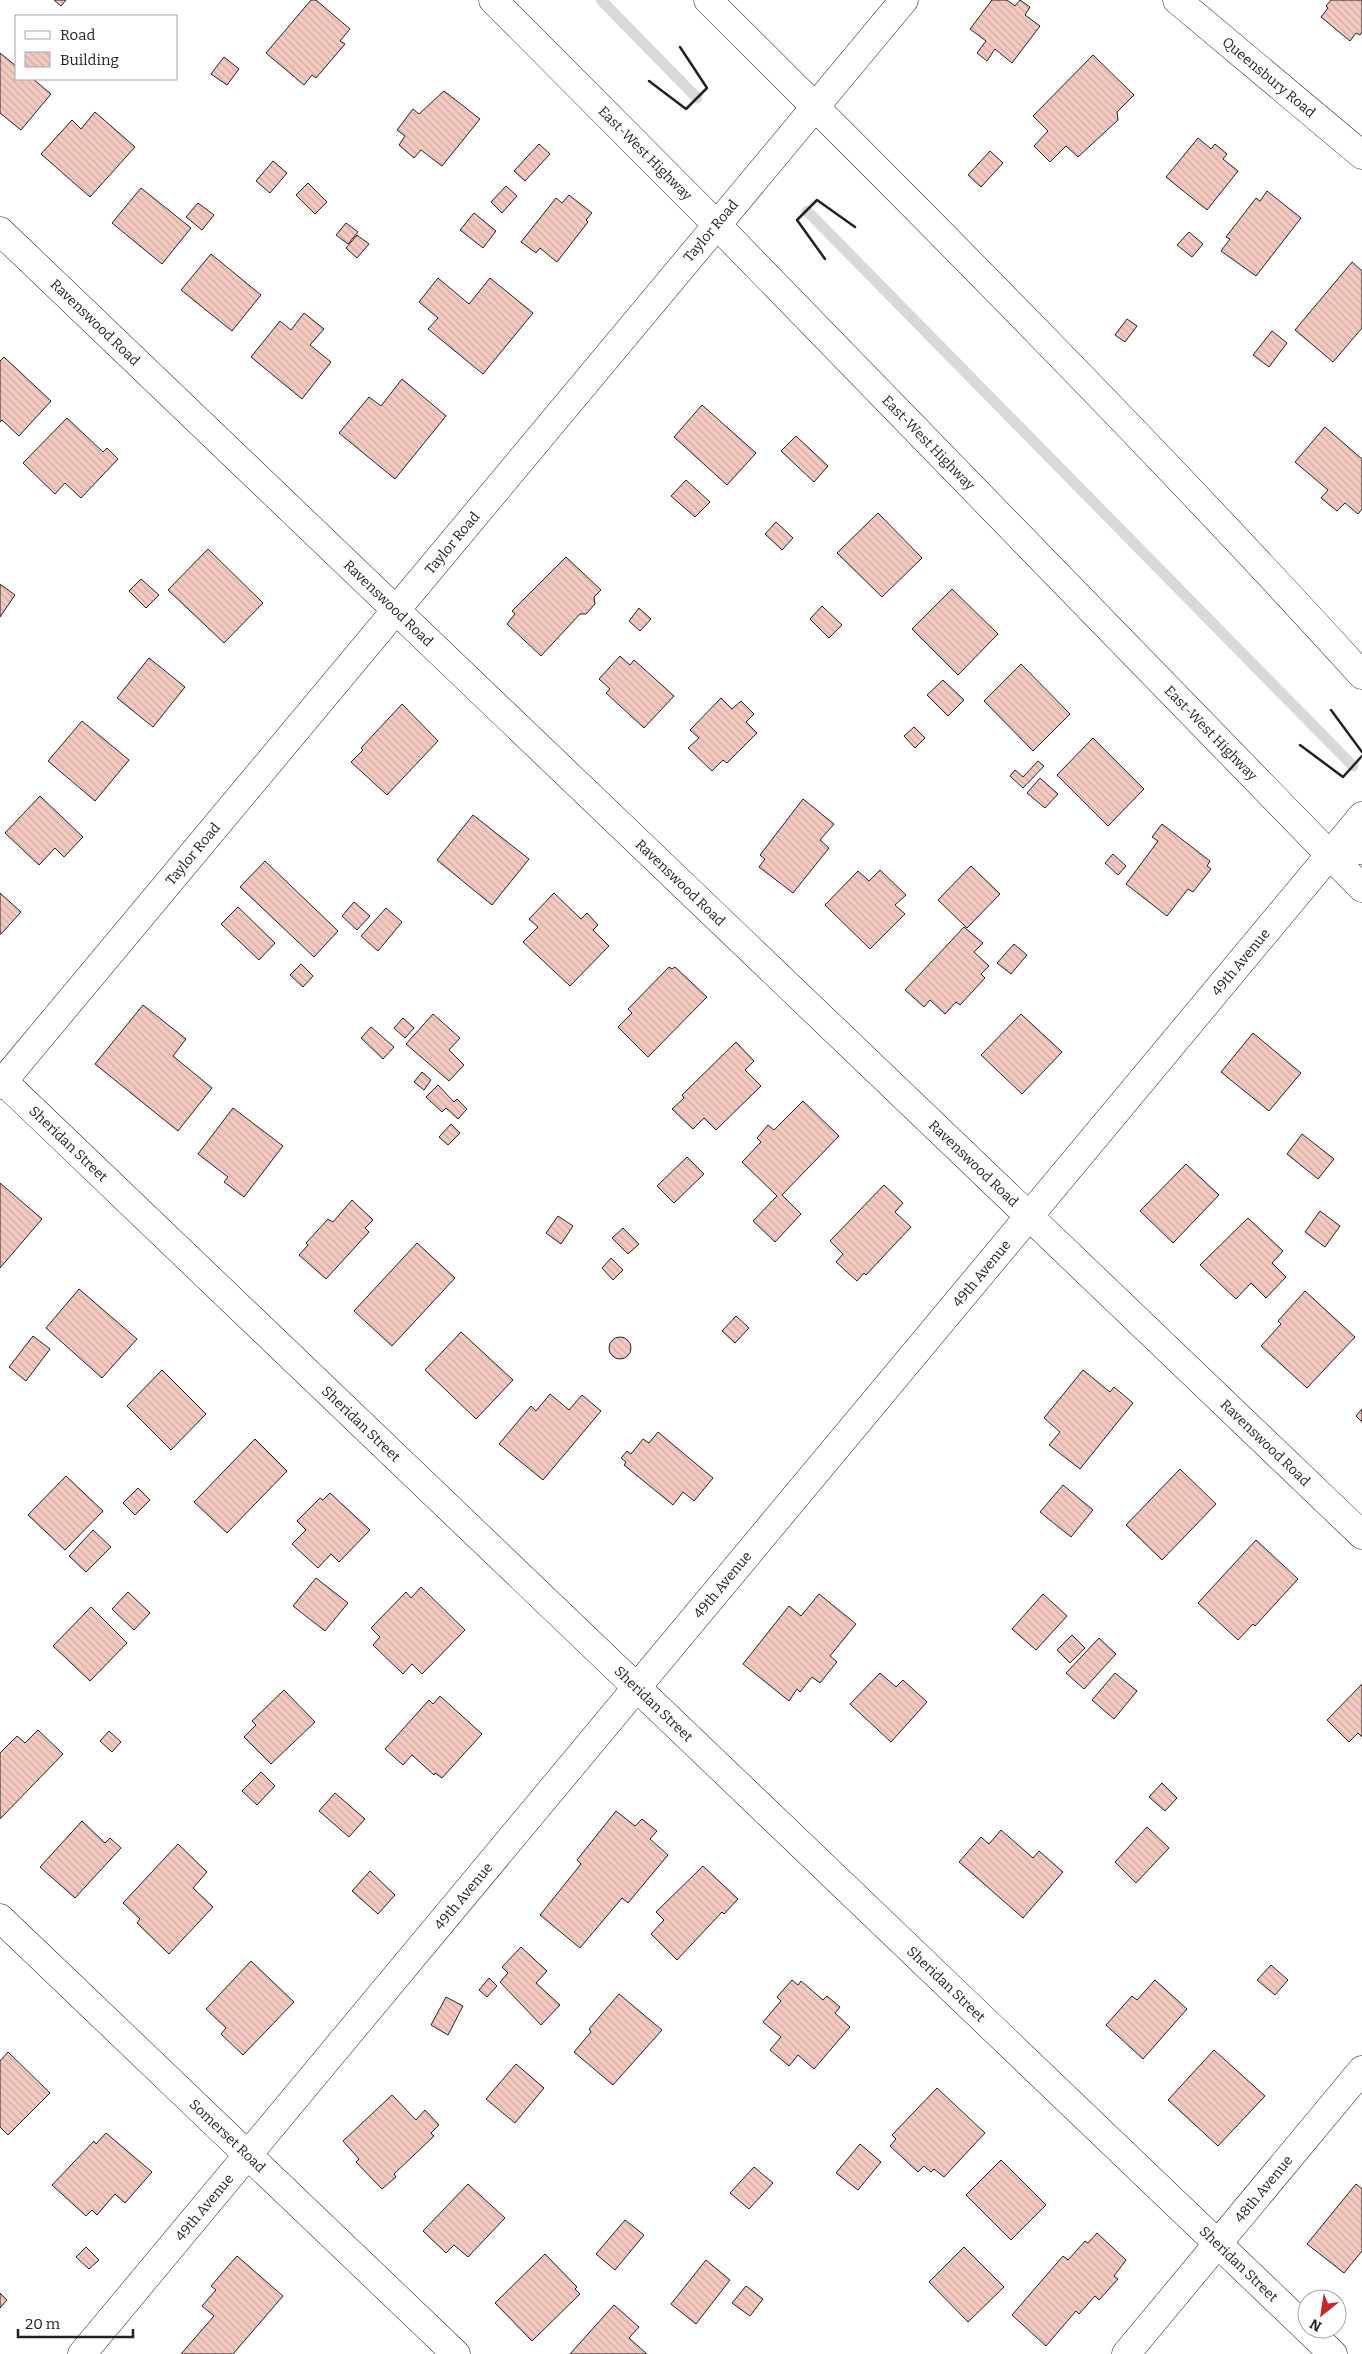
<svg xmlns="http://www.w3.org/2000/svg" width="1362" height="2354" font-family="Bitter,serif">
  <defs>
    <pattern id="building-back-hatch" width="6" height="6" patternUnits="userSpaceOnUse" patternTransform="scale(1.25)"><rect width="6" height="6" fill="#f3c9c0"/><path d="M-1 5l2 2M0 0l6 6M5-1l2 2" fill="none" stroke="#d0aca5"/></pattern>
  </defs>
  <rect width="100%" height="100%" fill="#fff"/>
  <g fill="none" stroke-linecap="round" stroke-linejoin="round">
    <g stroke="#d9d9d9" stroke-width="11">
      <path d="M601,0L697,98"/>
      <path d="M807,211L1353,766"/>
    </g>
  </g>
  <g fill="url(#building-back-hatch)" stroke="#222">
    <path d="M54,0H66L61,6Z"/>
    <path d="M311,0H316L350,29L340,41L345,44L316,78L312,75L304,85L266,53Z"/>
    <path d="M992,0H1007L1015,6L1020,0L1030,7L1025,15L1040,26L1012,63L995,49L987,61L977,53L986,41L970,29Z"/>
    <path d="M1331,0H1362V32L1360,35L1356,33L1350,41L1321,17L1328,8L1326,6Z"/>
    <path d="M0,53L16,66V79H33L51,94L21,130L0,113Z"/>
    <path d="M1093,55L1134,95L1117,112L1118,120L1078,157L1066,146L1050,162L1034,146L1048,131L1033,116Z"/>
    <path d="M224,57L239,69L227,85L211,74Z"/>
    <path d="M444,91L480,119L442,166L421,150L414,158L399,145L405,136L397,130L413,109L419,114Z"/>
    <path d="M95,112L135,147L90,197L41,154L72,120L81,129Z"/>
    <path d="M1198,138L1211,149L1215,144L1227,154L1223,159L1238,171L1207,210L1166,177Z"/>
    <path d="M539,144L550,154L525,181L514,171Z"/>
    <path d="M990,151L1003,163L981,187L968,175Z"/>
    <path d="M273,161L287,173L270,193L256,181Z"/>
    <path d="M308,183L327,202L315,214L296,195Z"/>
    <path d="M506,186L517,196L502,213L491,202Z"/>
    <path d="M141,188L191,228L162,264L112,223Z"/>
    <path d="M1267,191L1301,218L1256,276L1221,251L1230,239L1226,237L1256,198L1260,201Z"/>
    <path d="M569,195L592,213L586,220L588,222L557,262L540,248L536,253L521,242L556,198L562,203Z"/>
    <path d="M198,203L214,215L202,230L186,217Z"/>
    <path d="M474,213L496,231L483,248L460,230Z"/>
    <path d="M346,223L358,232L348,244L336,235Z"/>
    <path d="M1189,232L1203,244L1192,257L1177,245Z"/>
    <path d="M357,235L369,244L357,258L346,248Z"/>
    <path d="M211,254L261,295L232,331L181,290Z"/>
    <path d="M1352,262L1362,271V328L1333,362L1295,330Z"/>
    <path d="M438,278L469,304L490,278L533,313L483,374L428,329L438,318L419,302Z"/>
    <path d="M304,313L324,329L310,345L331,362L302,399L251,357L280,321L291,330Z"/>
    <path d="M1127,319L1137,326L1125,342L1115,335Z"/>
    <path d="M1272,331L1287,343L1269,367L1253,355Z"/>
    <path d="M4,357L51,401L19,436L2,420L0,422V361Z"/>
    <path d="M402,379L446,416L395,479L339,433L369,397L381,406Z"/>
    <path d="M702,405L756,453L727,485L674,437Z"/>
    <path d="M67,418L103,452L107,448L118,459L81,498L65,483L55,494L23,463Z"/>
    <path d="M1325,427L1362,459V509L1358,514L1345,503L1337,511L1321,498L1328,490L1295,462Z"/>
    <path d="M796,436L828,466L814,482L781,451Z"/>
    <path d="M686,480L710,502L695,517L671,496Z"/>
    <path d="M878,513L922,558L882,597L837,553Z"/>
    <path d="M776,522L793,538L782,550L765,534Z"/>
    <path d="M208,549L263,603L224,643L168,590Z"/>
    <path d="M566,557L601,590L594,597L595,604L586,614H580L541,656L507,624L515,614L512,611Z"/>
    <path d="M141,579L159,595L146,608L129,591Z"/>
    <path d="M0,584L15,595L0,617Z"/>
    <path d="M952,589L998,634L958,675L912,629Z"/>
    <path d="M822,606L842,625L829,638L810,619Z"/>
    <path d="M639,608L651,619L640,631L629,621Z"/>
    <path d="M620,656L630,665L634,660L674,696L644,728L606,693L610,689L599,679Z"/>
    <path d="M149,658L185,687L153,727L117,698Z"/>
    <path d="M1021,664L1070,714L1033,751L984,701Z"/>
    <path d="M943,680L964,700L948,716L927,695Z"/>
    <path d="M721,698L732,709L741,701L754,714L746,722L757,733L727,763L723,760L712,771L688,748L699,738L690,730Z"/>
    <path d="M402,704L438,741L387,795L351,762L363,750L361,748Z"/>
    <path d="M82,721L129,760L95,801L48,761Z"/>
    <path d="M914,727L925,738L915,748L904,736Z"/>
    <path d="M1093,738L1144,789L1108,826L1057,775Z"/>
    <path d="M1038,761L1044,766L1023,788L1010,776L1015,770L1023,777Z"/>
    <path d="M1040,778L1058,794L1045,808L1027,793Z"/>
    <path d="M40,796L83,837L64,857L55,848L39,865L5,833Z"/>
    <path d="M803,799L834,824L820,840L829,848L793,893L759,867L765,859L760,855Z"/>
    <path d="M473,815L529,859L492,905L437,860Z"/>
    <path d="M1162,824L1210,861L1207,866L1211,869L1193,892L1188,889L1167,916L1126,884L1158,841L1152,837Z"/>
    <path d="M1113,854L1126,866L1118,875L1105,863Z"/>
    <path d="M265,861L338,931L314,957L240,887Z"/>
    <path d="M971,866L1000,894L967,928L938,900Z"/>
    <path d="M880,870L906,895L895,905L905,914L870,949L825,905L858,871L869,881Z"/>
    <path d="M0,893L21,912L1,934H0Z"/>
    <path d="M554,893L581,919L587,913L598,925L593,930L609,946L570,986L523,942L538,927L529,919Z"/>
    <path d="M354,902L370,916L357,930L342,916Z"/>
    <path d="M238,907L275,943L259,960L221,924Z"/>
    <path d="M386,908L402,922L378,951L361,936Z"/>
    <path d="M964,927L983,943L974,952L989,966L981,974L985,978L960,1005L956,1002L945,1014L930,1000L924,1007L905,990Z"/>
    <path d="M1014,944L1027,955L1011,974L997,963Z"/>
    <path d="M301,964L313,976L303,987L290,975Z"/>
    <path d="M669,967L672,969L675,967L707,997L648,1057L618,1027L632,1013L628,1009Z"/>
    <path d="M143,1005L186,1039L173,1056L212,1088L178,1131L95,1064Z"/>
    <path d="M433,1014L460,1038L449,1050L464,1065L449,1081L406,1044Z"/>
    <path d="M1021,1014L1062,1052L1022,1094L981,1055Z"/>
    <path d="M403,1018L414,1028L405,1038L394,1028Z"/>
    <path d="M371,1027L394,1047L383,1059L361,1038Z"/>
    <path d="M1253,1033L1301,1073L1269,1111L1221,1072Z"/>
    <path d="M736,1042L754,1061L745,1070L761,1086L716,1130L704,1118L693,1129L672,1109L684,1098L682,1095Z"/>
    <path d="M422,1072L431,1080L424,1090L414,1082Z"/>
    <path d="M438,1085L454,1102L457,1099L467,1109L458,1119L446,1108L442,1112L426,1097Z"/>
    <path d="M803,1101L839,1136L782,1195L801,1214L775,1242L753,1221L777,1196L742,1162L761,1142L757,1138L768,1125L774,1130Z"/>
    <path d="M233,1108L283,1146L244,1197L224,1182L228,1177L198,1154Z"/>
    <path d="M451,1124L460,1133L448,1145L439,1137Z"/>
    <path d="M1302,1134L1334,1159L1318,1179L1287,1154Z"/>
    <path d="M687,1157L704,1174L674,1203L657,1186Z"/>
    <path d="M1186,1164L1219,1195L1173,1243L1140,1211Z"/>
    <path d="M0,1183L42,1219L0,1268Z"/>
    <path d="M884,1185L903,1203L895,1212L911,1227L866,1275L864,1273L857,1281L836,1262L843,1254L830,1241Z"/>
    <path d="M352,1200L373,1220L365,1228L369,1232L326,1279L299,1255L308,1245L306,1243L328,1219L333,1222Z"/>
    <path d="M1320,1211L1340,1226L1325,1247L1305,1232Z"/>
    <path d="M558,1216L573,1226L561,1244L546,1233Z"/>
    <path d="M1248,1218L1283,1251L1272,1263L1286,1277L1266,1298L1251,1283L1236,1299L1200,1265Z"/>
    <path d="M623,1228L639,1244L628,1254L612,1238Z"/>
    <path d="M417,1243L455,1278L392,1346L354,1311Z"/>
    <path d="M611,1258L623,1270L613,1280L602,1268Z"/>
    <path d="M79,1289L137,1339L102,1378L46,1328Z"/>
    <path d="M1305,1291L1355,1337L1307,1388L1261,1346L1281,1324L1278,1321Z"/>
    <path d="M736,1316L749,1328L735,1343L722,1331Z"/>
    <path d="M461,1332L513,1380L476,1419L425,1370Z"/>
    <path d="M33,1336L50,1349L26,1381L9,1367Z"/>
    <circle cx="620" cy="1348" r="11"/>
    <path d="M162,1370L206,1414L171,1450L127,1406Z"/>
    <path d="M1083,1370L1110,1392L1114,1387L1133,1403L1080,1469L1049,1445L1060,1432L1044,1418Z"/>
    <path d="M550,1394L569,1410L582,1395L601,1411L543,1480L499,1444L531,1406L536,1411Z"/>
    <path d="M1362,1409V1422L1356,1416Z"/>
    <path d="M658,1432L713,1478L694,1501L683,1492L673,1505L624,1465L626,1462L621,1458L627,1451L631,1454L643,1439L649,1443Z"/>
    <path d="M255,1439L287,1471L227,1533L194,1502Z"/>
    <path d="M1180,1469L1216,1504L1162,1560L1126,1525Z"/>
    <path d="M66,1476L103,1511L65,1550L28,1515Z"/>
    <path d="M1063,1485L1093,1510L1071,1537L1040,1512Z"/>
    <path d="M138,1488L150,1500L135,1515L123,1503Z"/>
    <path d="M330,1493L370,1530L339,1562L331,1554L318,1568L292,1544L306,1530L297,1521L320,1498L323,1500Z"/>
    <path d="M93,1530L111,1547L86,1572L69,1556Z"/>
    <path d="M1256,1540L1298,1579L1255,1626L1253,1624L1238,1640L1198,1603Z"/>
    <path d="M316,1578L348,1603L325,1631L293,1606Z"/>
    <path d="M421,1587L465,1630L422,1674L412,1664L403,1674L373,1645L380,1637L371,1628L406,1592L411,1598Z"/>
    <path d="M128,1592L150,1613L134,1630L112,1609Z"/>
    <path d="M819,1594L856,1624L830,1656L837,1662L820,1683L812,1677L800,1692L797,1689L789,1701L743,1664L789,1606L801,1616Z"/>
    <path d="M1043,1594L1067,1616L1036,1650L1012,1629Z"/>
    <path d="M91,1607L127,1643L90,1681L53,1646Z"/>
    <path d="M1072,1635L1085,1648L1070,1663L1057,1650Z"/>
    <path d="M1099,1638L1116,1654L1084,1689L1066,1673Z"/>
    <path d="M880,1673L896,1687L903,1680L927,1702L891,1742L850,1704Z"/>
    <path d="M1115,1673L1137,1691L1114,1719L1092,1700Z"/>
    <path d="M1362,1684V1737L1358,1733L1349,1742L1327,1720Z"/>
    <path d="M284,1690L315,1722L271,1764L244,1737L256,1725L252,1721Z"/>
    <path d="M440,1696L482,1734L442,1778L435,1773L434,1775L412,1755L403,1765L385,1749L429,1700L433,1704Z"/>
    <path d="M38,1730L63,1754L0,1819V1753L17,1736L25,1743Z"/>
    <path d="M109,1731L121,1742L112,1752L100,1741Z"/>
    <path d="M261,1772L275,1786L257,1805L242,1791Z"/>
    <path d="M1162,1783L1177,1798L1165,1811L1149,1797Z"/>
    <path d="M335,1793L365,1819L349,1837L319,1811Z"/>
    <path d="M616,1811L635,1826L642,1819L657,1831L650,1839L668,1855L628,1903L622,1898L580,1948L540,1915L581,1864L577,1860Z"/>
    <path d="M82,1821L105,1843L110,1838L121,1848L75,1898L40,1867Z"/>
    <path d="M1147,1827L1169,1848L1136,1883L1115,1862Z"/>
    <path d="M1001,1830L1033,1858L1039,1851L1063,1872L1023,1918L959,1862L981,1837L989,1844Z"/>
    <path d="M178,1844L207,1872L193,1888L213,1907L169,1954L137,1923L140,1919L123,1903Z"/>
    <path d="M703,1866L738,1899L724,1914L722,1912L677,1960L651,1934L664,1920L656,1912Z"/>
    <path d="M370,1871L395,1895L378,1914L352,1891Z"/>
    <path d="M521,1947L547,1971L536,1983L560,2005L541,2025L500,1982L508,1973L502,1967Z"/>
    <path d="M251,1961L294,2002L243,2055L221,2034L226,2028L206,2009Z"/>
    <path d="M1271,1965L1288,1980L1275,1995L1257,1980Z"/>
    <path d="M489,1978L497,1986L487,1997L479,1990Z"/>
    <path d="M792,1980L798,1985L801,1981L823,2000L827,1996L840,2007L835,2013L850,2027L814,2069L798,2055L789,2066L770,2050L781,2037L763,2022L781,2001L777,1997Z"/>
    <path d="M1155,1980L1187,2009L1143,2059L1106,2025L1132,1996L1137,2000Z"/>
    <path d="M619,1994L662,2030L613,2085L574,2052L591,2032L589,2029Z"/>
    <path d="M446,1997L463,2006L448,2035L431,2025Z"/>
    <path d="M1214,2050L1265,2096L1218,2146L1168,2100Z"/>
    <path d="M8,2052L50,2093L8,2135L0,2127V2061Z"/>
    <path d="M516,2064L544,2088L515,2123L486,2099Z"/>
    <path d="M937,2088L985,2133L944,2177L934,2169L931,2172L924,2166L918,2172L890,2146L896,2139L892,2135Z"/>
    <path d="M392,2095L416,2120L425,2110L439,2125L431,2133L434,2136L394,2174L396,2177L382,2189L356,2162L359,2159L343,2141Z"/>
    <path d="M106,2133L152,2172L125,2203L115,2194L97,2215L92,2210L86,2216L52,2185L94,2141L96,2144Z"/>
    <path d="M860,2144L881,2162L858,2190L836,2173Z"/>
    <path d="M1001,2160L1046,2205L1011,2240L966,2195Z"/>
    <path d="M754,2167L773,2183L749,2209L730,2193Z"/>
    <path d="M468,2184L505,2218L468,2257L454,2245L446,2253L423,2231Z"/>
    <path d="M1356,2184L1362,2189V2251L1344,2273L1307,2244Z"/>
    <path d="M625,2220L644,2235L615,2270L596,2254Z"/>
    <path d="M1097,2233L1126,2260L1114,2276L1118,2279L1099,2300L1095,2296L1079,2314L1076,2311L1046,2346L1012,2315L1063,2256L1068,2260L1085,2241L1088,2243Z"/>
    <path d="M86,2247L99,2260L89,2269L76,2257Z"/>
    <path d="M964,2247L1004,2287L968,2322L929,2282Z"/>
    <path d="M545,2254L577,2287L575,2289L580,2294L532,2341L495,2303Z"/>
    <path d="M237,2256L283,2296L233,2354H181L214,2316L202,2306L216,2290L211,2286Z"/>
    <path d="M706,2260L730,2280L696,2324L671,2304Z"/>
    <path d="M746,2286L763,2299L750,2316L732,2303Z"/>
    <path d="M0,2293L7,2300L0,2308Z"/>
    <path d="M614,2305L639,2327L629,2338L647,2354H570Z"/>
  </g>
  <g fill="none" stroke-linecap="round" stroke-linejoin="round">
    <defs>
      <g id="minor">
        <path id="s1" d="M1177,0L1362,155"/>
        <path id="s2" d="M0,231L1362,1535"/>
        <path id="s3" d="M0,1078L1333,2354"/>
        <path id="s4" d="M0,1085L717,225"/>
        <path id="s5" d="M0,1918L456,2354"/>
        <path id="s6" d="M82,2354L1362,816"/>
        <path id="s7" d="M1126,2354L1362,2070"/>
      </g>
      <path id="tertiary" d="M717,225L904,0"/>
      <g id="primary">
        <path id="s8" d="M493,0L717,225L1362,888"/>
        <path d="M708,0C930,221 1151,443 1362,675"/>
        <path d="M1329,855L1346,850H1362"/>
      </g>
    </defs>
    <use href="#minor" stroke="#222" stroke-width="29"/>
    <use href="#tertiary" stroke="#222" stroke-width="29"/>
    <use href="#primary" stroke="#222" stroke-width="29"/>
    <use href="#minor" stroke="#fff" stroke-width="28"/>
    <use href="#tertiary" stroke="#fff" stroke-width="28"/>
    <use href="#primary" stroke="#fff" stroke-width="28"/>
    <g stroke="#222" stroke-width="2.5">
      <path d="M649,81L686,109L707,88L680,47"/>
      <path d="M825,259L797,220L817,200L855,227"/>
      <path d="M1331,710L1362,752"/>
      <path d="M1300,745L1343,777L1362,756"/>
    </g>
  </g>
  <g text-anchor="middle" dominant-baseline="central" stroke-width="4" stroke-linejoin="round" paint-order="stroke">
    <g font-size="14" fill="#222" stroke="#fff">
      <text stroke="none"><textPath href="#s1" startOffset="120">Queensbury Road</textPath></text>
      <text stroke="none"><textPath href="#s8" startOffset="216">East-West Highway</textPath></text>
      <text transform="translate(711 231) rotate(-50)">Taylor Road</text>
      <text stroke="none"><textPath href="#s2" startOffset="132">Ravenswood Road</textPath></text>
      <text stroke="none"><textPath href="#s8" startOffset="621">East-West Highway</textPath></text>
      <text stroke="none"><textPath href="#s4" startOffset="706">Taylor Road</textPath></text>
      <text stroke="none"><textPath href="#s2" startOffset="538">Ravenswood Road</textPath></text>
      <text stroke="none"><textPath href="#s8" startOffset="1026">East-West Highway</textPath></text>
      <text stroke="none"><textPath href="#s4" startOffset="301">Taylor Road</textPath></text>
      <text stroke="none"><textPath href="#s2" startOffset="942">Ravenswood Road</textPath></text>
      <text stroke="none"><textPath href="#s6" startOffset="1811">49th Avenue</textPath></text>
      <text stroke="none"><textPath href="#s3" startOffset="95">Sheridan Street</textPath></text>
      <text stroke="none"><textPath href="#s2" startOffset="1348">Ravenswood Road</textPath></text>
      <text stroke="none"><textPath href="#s6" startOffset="1406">49th Avenue</textPath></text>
      <text stroke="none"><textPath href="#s3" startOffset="500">Sheridan Street</textPath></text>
      <text stroke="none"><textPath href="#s2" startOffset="1752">Ravenswood Road</textPath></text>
      <text stroke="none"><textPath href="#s6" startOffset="1001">49th Avenue</textPath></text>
      <text stroke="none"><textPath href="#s3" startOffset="905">Sheridan Street</textPath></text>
      <text stroke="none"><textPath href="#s6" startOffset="596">49th Avenue</textPath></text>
      <text stroke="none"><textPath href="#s3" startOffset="1310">Sheridan Street</textPath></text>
      <text stroke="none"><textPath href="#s5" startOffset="315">Somerset Road</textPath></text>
      <text stroke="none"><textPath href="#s7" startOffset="215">48th Avenue</textPath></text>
      <text stroke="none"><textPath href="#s6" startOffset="191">49th Avenue</textPath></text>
      <text stroke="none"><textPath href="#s3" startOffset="1715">Sheridan Street</textPath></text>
    </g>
  </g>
  <rect x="15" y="15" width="162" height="65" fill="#ffffff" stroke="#a7a7a7"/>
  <rect x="25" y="31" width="25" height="8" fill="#ffffff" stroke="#a7a7a7"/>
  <text x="60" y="40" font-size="15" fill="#222222">Road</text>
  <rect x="25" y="52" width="25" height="15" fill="url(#building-back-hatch)" stroke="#a7a7a7"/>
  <text x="60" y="65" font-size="15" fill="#222222">Building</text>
  <g transform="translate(1322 2314) rotate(210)"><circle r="24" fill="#ffffff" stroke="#a7a7a7"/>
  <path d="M0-4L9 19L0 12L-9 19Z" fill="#c62828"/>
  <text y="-8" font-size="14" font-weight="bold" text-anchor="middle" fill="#222222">N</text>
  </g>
  <path d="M18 2329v8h115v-8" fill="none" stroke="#222222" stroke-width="2.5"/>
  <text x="25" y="2329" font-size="15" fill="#222222" stroke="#ffffff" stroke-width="4" paint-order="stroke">20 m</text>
</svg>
